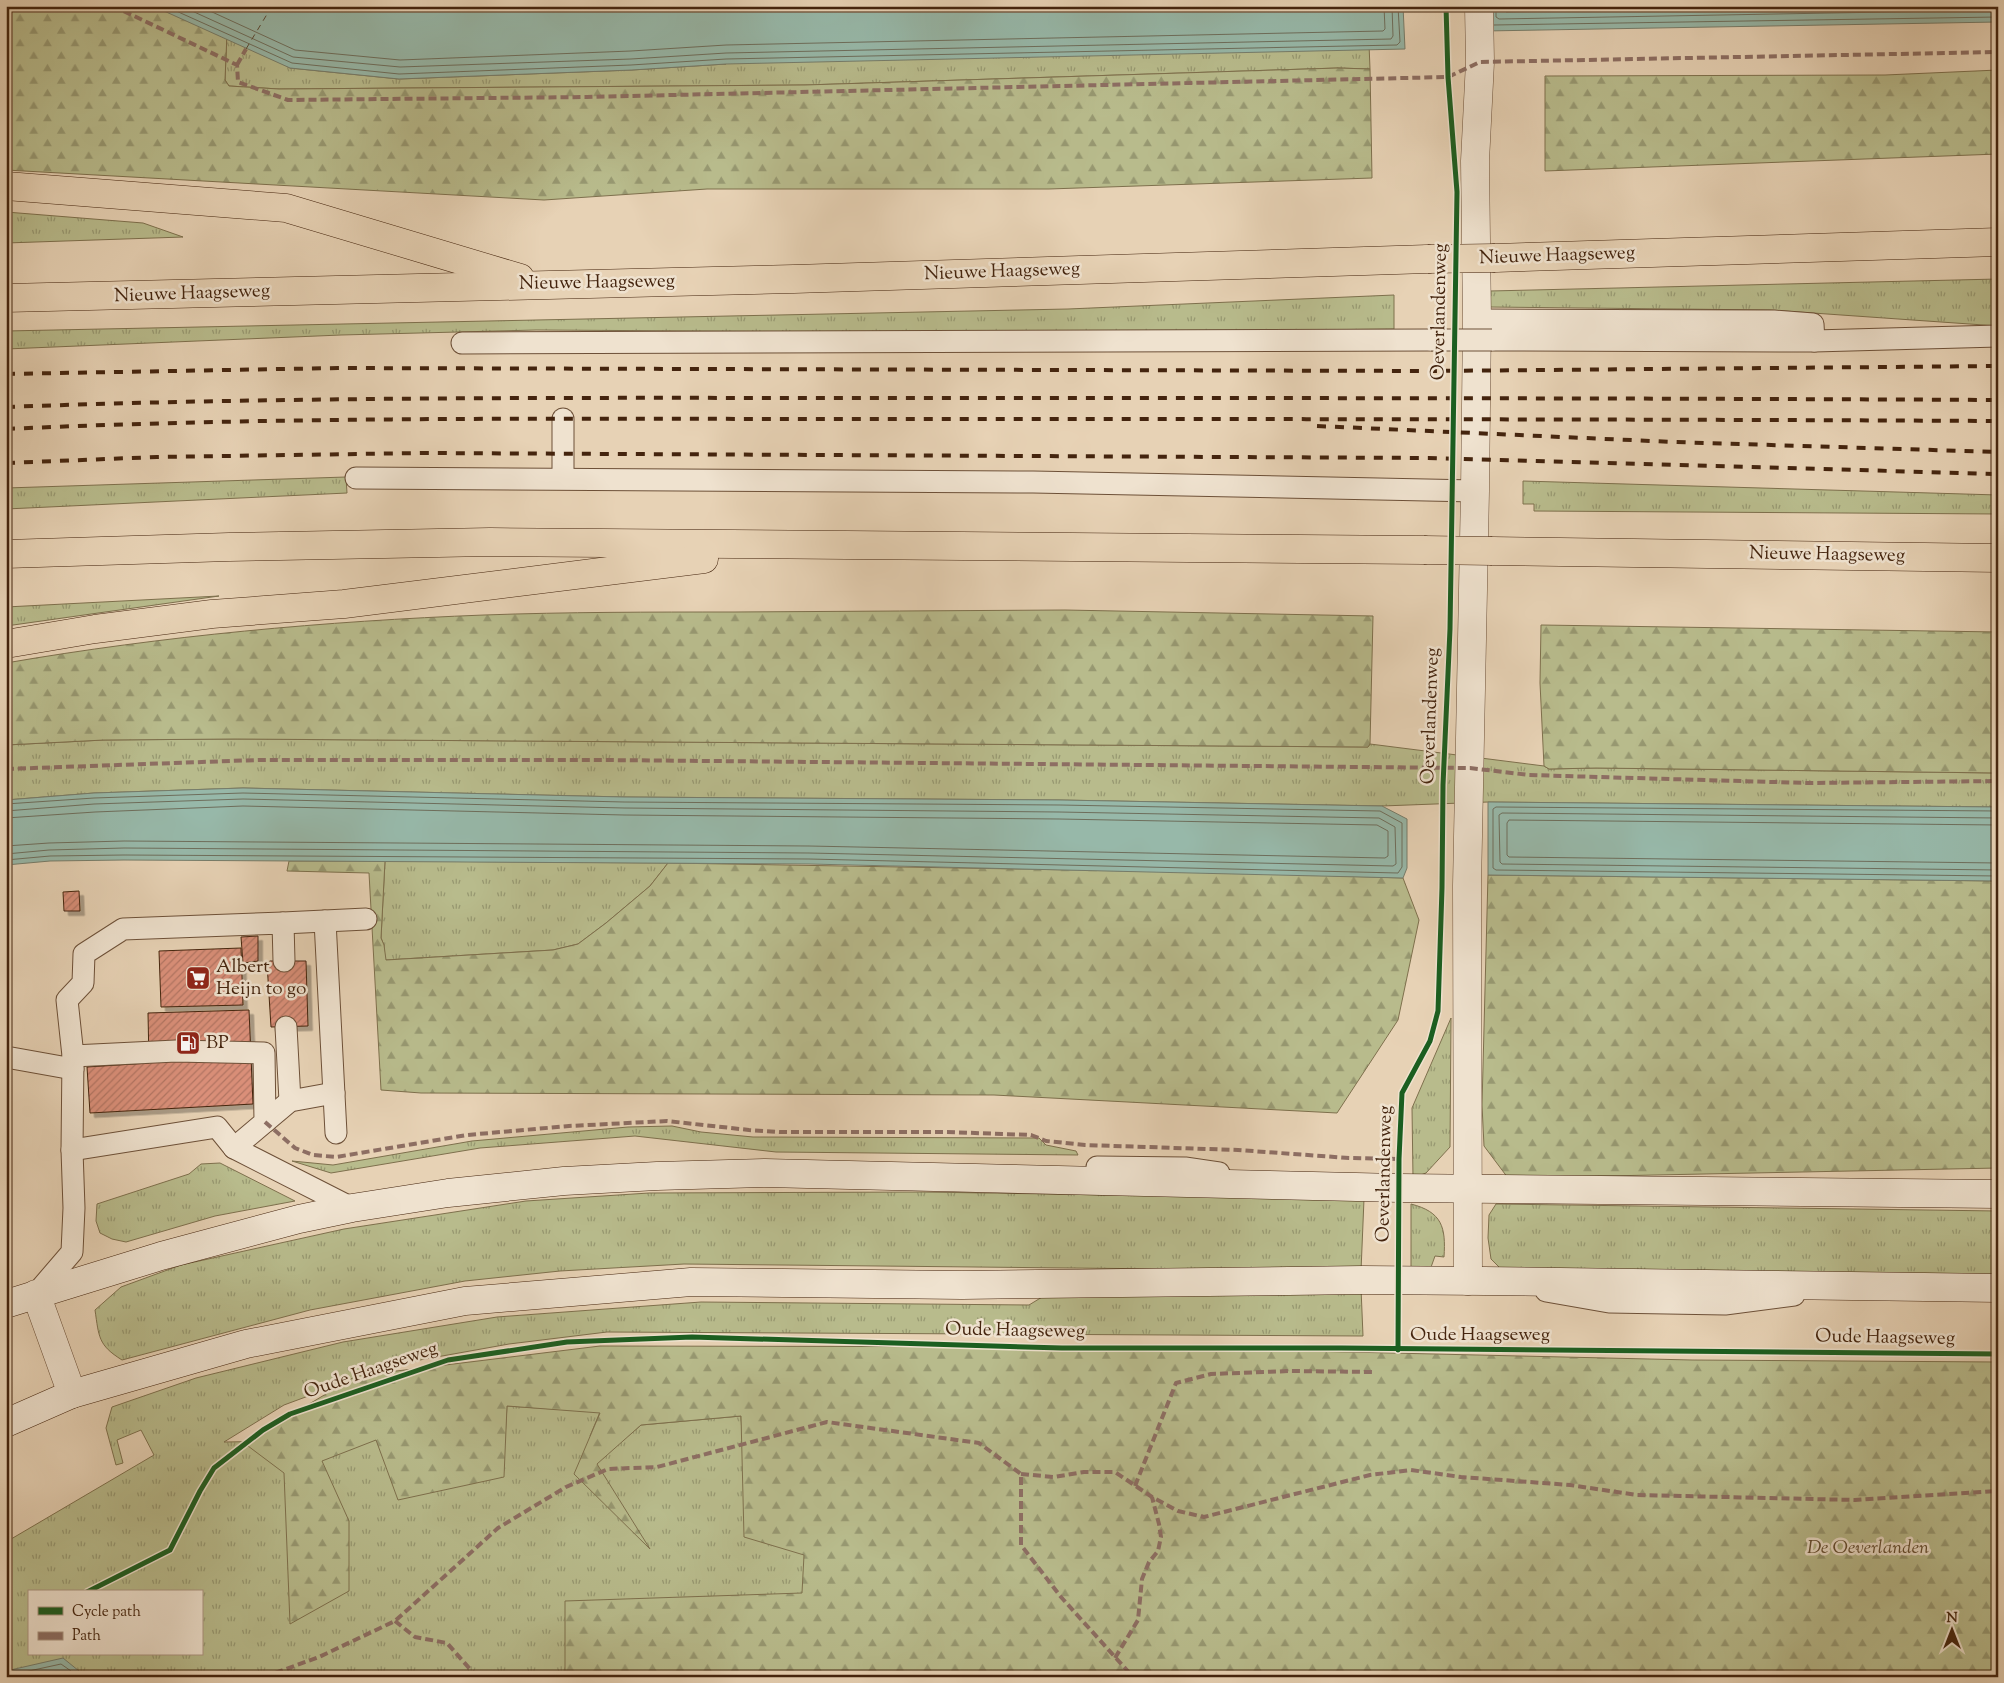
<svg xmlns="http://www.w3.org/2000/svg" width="2004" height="1683" font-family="'Sorts Mill Goudy',serif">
  <defs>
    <pattern id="grass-tufts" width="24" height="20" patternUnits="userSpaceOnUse" patternTransform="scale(1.25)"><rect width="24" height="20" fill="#b8bb8c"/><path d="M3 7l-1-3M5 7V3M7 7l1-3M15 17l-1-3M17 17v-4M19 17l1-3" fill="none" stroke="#979871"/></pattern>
    <pattern id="forest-firs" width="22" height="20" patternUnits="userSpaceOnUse" patternTransform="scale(1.25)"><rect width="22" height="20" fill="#b8bb8c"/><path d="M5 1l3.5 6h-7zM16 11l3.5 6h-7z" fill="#979871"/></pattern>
    <pattern id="building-hatch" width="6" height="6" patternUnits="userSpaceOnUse" patternTransform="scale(1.25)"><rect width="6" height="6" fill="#da8f79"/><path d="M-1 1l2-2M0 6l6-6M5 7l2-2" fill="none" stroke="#b27562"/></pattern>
    <filter id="shadow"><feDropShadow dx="4.5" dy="4.5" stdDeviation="0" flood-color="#0004"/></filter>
  </defs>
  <rect width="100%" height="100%" fill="#e7d2b5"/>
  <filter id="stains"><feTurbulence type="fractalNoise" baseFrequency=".004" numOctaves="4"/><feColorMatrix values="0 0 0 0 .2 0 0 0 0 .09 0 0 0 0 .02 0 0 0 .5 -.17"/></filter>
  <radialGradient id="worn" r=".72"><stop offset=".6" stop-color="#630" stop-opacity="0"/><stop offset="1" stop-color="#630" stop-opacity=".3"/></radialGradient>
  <g fill="url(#grass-tufts)" stroke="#7e704d" fill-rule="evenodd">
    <path d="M227,28L1369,44L1370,69L1338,68L805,85L279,89L229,86L225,80Z"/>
    <path d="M6,212L143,223L183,237L6,243Z"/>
    <path d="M1998,279V326L1770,310L1489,307L1490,291Z"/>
    <path d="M1394,295V329L1030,333L536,330L341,335L6,349V331L1068,309Z"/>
    <path d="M346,477L347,493L6,509V488Z"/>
    <path d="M1523,481L1998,495V514L1534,511V504H1523Z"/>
    <path d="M219,596L6,626V607Z"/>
    <path d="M235,739L1368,747L1370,744L1544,766L1549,769L1596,768L1998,773V807L1488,802L1382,806L1060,800L624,797L243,788L94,793L6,800V745L104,740Z"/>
    <path d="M385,861L668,863L650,886L606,923L578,944L553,950L385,960L384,945L381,938Z"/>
    <path d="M1451,1018L1450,1147L1426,1173L1413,1178L1412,1108Z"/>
    <path d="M672,1126L701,1132L753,1137L1039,1138L1046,1145L1076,1151L1078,1155L776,1152L635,1136L480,1148L331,1173L292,1161L333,1165L472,1141L628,1127Z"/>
    <path d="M220,1163L295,1201L215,1216L126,1242L112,1239L100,1233L96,1221L97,1204L189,1174L201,1164Z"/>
    <path d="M922,1192L1364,1199L1361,1271L684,1264L560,1271L465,1281L310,1310L122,1360C98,1345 99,1337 95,1310L121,1287L181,1265L344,1229L526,1201L649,1193Z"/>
    <path d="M1411,1204C1442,1212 1446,1227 1444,1257L1435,1256L1430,1270H1411Z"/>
    <path d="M1496,1204L1998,1211V1276L1503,1271L1491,1259L1488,1238L1489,1215Z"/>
    <path d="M1361,1288L1363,1336L607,1332L509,1344L392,1365L284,1405L224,1442L505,1438L507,1406L600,1412L590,1436H628L641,1425L741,1416L742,1435L1998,1677H6V1542L154,1455L141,1430L117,1440L123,1463L116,1465L106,1428L112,1407L196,1378L343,1342L497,1317L701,1302L1029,1305L1052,1291ZM29,1592H201V1654H29Z"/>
  </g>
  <g fill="url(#forest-firs)" stroke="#7e704d">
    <path d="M6,6H170L726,64L632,70L399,79L290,68L227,33L225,80L229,86L279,89L805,85L1338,68L1370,69L1372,178L1049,189H707L544,200L6,170Z"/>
    <path d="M1998,70V154L1545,171V76L1885,75Z"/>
    <path d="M1065,610L1373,616L1370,744L1368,747L235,739L104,740L6,745V663C162,636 326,621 484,615C567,612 651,612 734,612C844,611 955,611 1065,610Z"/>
    <path d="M1541,625L1998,632V773L1596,768L1549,769L1544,766L1540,683Z"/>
    <path d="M289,861H385L381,938L384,945L386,960L553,950L578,944L606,923L650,886L668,863L1250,873L1403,878L1419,920L1398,1020L1337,1113L994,1095L421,1093L381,1090L369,873L287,871Z"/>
    <path d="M1488,875L1998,881V1168L1508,1178L1484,1146L1482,1105Z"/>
    <path d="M600,1346L1132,1347L1692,1360L1998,1362V1677H565V1601L802,1593L804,1555L744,1537L741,1416L641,1425L597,1464L650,1549L574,1474L600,1413L507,1406L504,1477L398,1500L376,1440L322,1461L349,1521V1591L290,1624L284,1473L244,1443L356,1376Z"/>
  </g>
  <g fill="#97b8a9" stroke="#767d6b">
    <path d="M153,6H1403L1405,49L726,64L632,70L399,79L290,68Z"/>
    <path d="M1485,6H1998V22L1485,31Z"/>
    <path d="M243,788L624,797L1060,800L1382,806L1407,819V868L1403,878L809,864L124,860L50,861L6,865V800L94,793Z"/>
    <path d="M1488,802L1998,807V881L1488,875Z"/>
    <path d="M63,1658L79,1671L74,1677H6V1671Z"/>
  </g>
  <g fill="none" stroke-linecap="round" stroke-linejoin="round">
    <g stroke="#6e6e5c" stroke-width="1">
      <path d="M165,6L292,63L399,74L631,65L726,59L1397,45L1400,42L1398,6"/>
      <path d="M181,6L293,57L400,67L631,59L726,53L1391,39L1393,36L1392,6"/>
      <path d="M199,6L295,50L400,60L631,51L726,45L1383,31L1385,29L1384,6"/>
      <path d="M1496,6V17L1499,19L1998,10"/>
      <path d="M1503,6L1504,10L1506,12L1806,6"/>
      <path d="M1494,25L1998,17"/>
      <path d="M6,804L94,798L243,793L624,802L1060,805L1380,811L1402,823V867L1398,873L809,859L124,855L50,856L6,860"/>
      <path d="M6,811L94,804L243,799L624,808L1059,812L1379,818L1395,827L1396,864L1393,866L809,853L124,848L49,850L6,854"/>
      <path d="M1998,811L1496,807L1493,809V868L1496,870L1998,876"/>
      <path d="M6,818L95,812L243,806L624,815L1059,819L1377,825L1388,831V856L1385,858L809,846L124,841L49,843L6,846"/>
      <path d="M1998,818L1502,813L1499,815L1500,862L1502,864L1998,870"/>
      <path d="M1998,825L1509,820L1507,823V855L1509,857L1998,863"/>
      <path d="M6,1676L61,1664L71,1671V1677"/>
    </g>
    <path stroke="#594935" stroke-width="1" stroke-dasharray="6 5" stroke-linecap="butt" d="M246,49L272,6"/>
  </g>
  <g fill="url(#building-hatch)" stroke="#44240e" filter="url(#shadow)">
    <path d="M79,891L80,911H64L63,892Z"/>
    <path d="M258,936V961L243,963L241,937Z"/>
    <path d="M241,948L243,1005L161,1007L159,951Z"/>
    <path d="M306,961L308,1026L271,1027L267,963L270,961Z"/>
    <path d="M249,1010L253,1104L90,1113L87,1067L149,1063L148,1013Z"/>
  </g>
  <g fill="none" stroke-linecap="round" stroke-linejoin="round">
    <defs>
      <g id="lane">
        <path d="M1477,320L1774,321L1813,324L1814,341"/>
        <path d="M1492,340L1814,341L1998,336"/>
        <path d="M462,343L1431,340"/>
        <path d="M563,419V478"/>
        <path d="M356,478L1033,482L1475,491"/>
        <path d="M325,921L336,1133"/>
        <path d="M283,923L366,919"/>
        <path d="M286,1027L290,1101"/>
        <path d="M73,1056L176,1051L264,1053L265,1122L234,1148"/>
        <path d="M6,1057L73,1069"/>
        <path d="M265,1122L290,1101L334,1093"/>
        <path d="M72,1150L217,1127L234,1148L352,1208"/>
        <path d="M1097,1167L1185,1168L1219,1173"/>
        <path d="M1546,1291L1609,1302L1725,1304L1794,1295"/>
        <path d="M36,1294L72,1252L74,1208L72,1150L73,1056L67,1000L83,983L84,954L123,929L283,923L284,961"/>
      </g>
      <g id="street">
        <path d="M1468,1281L1467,886L1475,491L1477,320L1475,161L1480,62L1479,6"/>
        <path d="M36,1294L72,1394"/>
      </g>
      <g id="secondary">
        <path d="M6,1304L161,1256L299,1219L352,1208L448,1193L564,1181L657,1176L765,1173L1399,1188L1998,1194"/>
        <path d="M6,1423L72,1394L246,1344L465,1301L691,1282L962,1285L1363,1280L1484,1281L1998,1288"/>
      </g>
      <g id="highway">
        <path d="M6,186L286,208L520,278"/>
        <path d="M1495,258L1998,242"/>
        <path d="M6,298L794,279L1428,259"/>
        <path d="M1492,551L1998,558"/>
        <path d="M6,554L229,547L490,542L1424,550"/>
        <path d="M6,644L95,629L212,614L344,604L704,559"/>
      </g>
    </defs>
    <use href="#lane" stroke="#6d5038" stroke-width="23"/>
    <use href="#street" stroke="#6d5038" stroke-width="29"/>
    <use href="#secondary" stroke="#44240e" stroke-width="29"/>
    <use href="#highway" stroke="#44240e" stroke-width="29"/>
    <use href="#lane" stroke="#efe2cf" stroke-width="21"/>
    <use href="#street" stroke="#efe2cf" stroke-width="28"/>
    <use href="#secondary" stroke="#efe2cf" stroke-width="28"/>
    <use href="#highway" stroke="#e7d2b5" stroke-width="28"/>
    <g stroke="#44240e" stroke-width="4" stroke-dasharray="9 9" stroke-linecap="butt">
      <path d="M6,374L338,368L1429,371L1998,366"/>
      <path d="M6,407C303,396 600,398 897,398C1264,398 1631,398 1998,400"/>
      <path d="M1317,426L1674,442L1998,452"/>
      <path d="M6,429C286,416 567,419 847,419C1230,419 1614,419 1998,421"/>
      <path d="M6,463L157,457L424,453L1428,458L1998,474"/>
    </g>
    <defs>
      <path id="lane-bridge" d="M1431,340H1492"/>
      <g id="highway-bridge">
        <path d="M1428,259L1495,258"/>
        <path d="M1424,550L1492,551"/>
      </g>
    </defs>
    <use href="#lane-bridge" stroke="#6d5038" stroke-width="23" stroke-linecap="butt"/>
    <use href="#highway-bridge" stroke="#44240e" stroke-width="29" stroke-linecap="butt"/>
    <use href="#lane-bridge" stroke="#efe2cf" stroke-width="21"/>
    <use href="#highway-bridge" stroke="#e7d2b5" stroke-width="28"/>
    <g stroke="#8d6e63" stroke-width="4" stroke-dasharray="8 4" stroke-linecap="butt">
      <path d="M113,6L237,65L238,82L288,100L587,97L1448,77L1480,62L1998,52"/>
      <path d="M237,65L246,49"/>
      <path d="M6,769L258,760H602L1470,768L1529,775L1808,783L1998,781"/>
      <path d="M265,1122L295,1148L313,1155L336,1157L467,1135L569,1126L667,1121L749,1130L780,1132H947L1031,1135L1046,1141L1085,1145L1238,1150L1349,1158L1399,1159"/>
      <path d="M1021,1474L1054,1477L1084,1472H1115L1152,1497L1178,1511L1204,1517L1370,1475L1411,1470L1461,1477L1570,1485L1637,1495L1855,1500L1998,1491"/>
      <path d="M1135,1486L1176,1383L1211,1374L1290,1371L1373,1372"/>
      <path d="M395,1621L415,1637L447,1643L477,1677"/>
      <path d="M1115,1658L1138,1620L1142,1579L1149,1562L1158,1551L1161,1537L1159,1524L1152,1497"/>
      <path d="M264,1677L319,1657L395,1621L498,1528L566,1487L608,1469L657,1467L827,1422L979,1443L1021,1474V1545L1061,1597L1133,1677"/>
    </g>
    <defs>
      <g id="cycleway">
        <path d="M1398,1350L1399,1159L1402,1093L1430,1041L1438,1011L1442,888L1443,785L1450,629L1457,192L1448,77L1446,6"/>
        <path d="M87,1592L170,1550L200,1491L214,1468L263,1430L290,1414L448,1360L567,1342L692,1337L1062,1348H1341L1998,1354"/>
      </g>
    </defs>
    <use href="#cycleway" stroke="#efe2cf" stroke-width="8"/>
    <use href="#cycleway" stroke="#1b5e20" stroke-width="5"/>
  </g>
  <defs>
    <symbol id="supermarket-square" viewBox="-11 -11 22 22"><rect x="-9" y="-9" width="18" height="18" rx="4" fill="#8f2418" stroke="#efe2cf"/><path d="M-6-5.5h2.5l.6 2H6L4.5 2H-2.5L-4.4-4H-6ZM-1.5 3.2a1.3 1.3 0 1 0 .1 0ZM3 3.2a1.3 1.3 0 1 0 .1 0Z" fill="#fff"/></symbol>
    <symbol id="fuel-square" viewBox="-11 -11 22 22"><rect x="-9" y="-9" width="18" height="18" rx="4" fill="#8f2418" stroke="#efe2cf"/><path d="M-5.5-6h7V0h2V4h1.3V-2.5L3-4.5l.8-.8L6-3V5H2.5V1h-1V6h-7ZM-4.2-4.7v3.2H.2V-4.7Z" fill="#fff"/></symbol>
  </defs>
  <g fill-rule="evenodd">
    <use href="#supermarket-square" x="184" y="964" width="28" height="28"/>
    <use href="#fuel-square" x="174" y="1029" width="28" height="28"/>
  </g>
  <g text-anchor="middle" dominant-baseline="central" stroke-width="5" stroke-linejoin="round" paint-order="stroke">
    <g font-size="19" fill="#44240e" stroke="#efe2cf">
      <text transform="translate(1557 256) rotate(-2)">Nieuwe Haagseweg</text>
      <text transform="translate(1002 272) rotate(-2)">Nieuwe Haagseweg</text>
      <text transform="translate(597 283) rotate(-1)">Nieuwe Haagseweg</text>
      <text transform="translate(192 294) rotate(-2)">Nieuwe Haagseweg</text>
      <text transform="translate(1440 312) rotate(-89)">Oeverlandenweg</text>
      <text transform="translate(1827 555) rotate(1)">Nieuwe Haagseweg</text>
      <text transform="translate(1431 716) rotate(-88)">Oeverlandenweg</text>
      <text transform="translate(1385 1174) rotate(-89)">Oeverlandenweg</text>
      <text transform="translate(1015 1331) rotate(1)">Oude Haagseweg</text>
      <text x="1480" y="1335">Oude Haagseweg</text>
      <text transform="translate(1885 1338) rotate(1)">Oude Haagseweg</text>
      <text transform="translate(371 1371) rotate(-19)">Oude Haagseweg</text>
    </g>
    <g font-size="19" fill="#44240e" stroke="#efe2cf" text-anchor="start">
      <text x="216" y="967">Albert<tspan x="216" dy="22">Heijn to go</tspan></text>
      <text x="206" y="1043">BP</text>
    </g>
    <g font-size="19" font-style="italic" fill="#614a2e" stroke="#efe2cf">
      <text x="1868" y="1548">De Oeverlanden</text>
    </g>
  </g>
  <rect width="2004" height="1683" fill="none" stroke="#e7d2b5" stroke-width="25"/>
  <rect x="8" y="8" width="1989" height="1668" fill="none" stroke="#44240e" stroke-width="2.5"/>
  <rect x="12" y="12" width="1979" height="1658" fill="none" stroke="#44240e"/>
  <rect x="28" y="1590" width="175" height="65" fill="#efe2cf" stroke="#ab9682"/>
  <rect x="38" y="1607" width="25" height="8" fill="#1b5e20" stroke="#ab9682"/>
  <text x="72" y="1616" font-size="15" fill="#44240e">Cycle path</text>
  <rect x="38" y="1632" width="25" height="8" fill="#8d6e63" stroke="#ab9682"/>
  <text x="72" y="1640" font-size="15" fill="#44240e">Path</text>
  <g transform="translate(1952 1630)" stroke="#efe2cf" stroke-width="4" paint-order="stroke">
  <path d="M0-4L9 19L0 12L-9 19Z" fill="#44240e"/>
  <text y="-8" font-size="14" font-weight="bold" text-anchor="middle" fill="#44240e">N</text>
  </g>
  <rect width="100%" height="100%" filter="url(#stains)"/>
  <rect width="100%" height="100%" fill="url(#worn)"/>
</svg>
